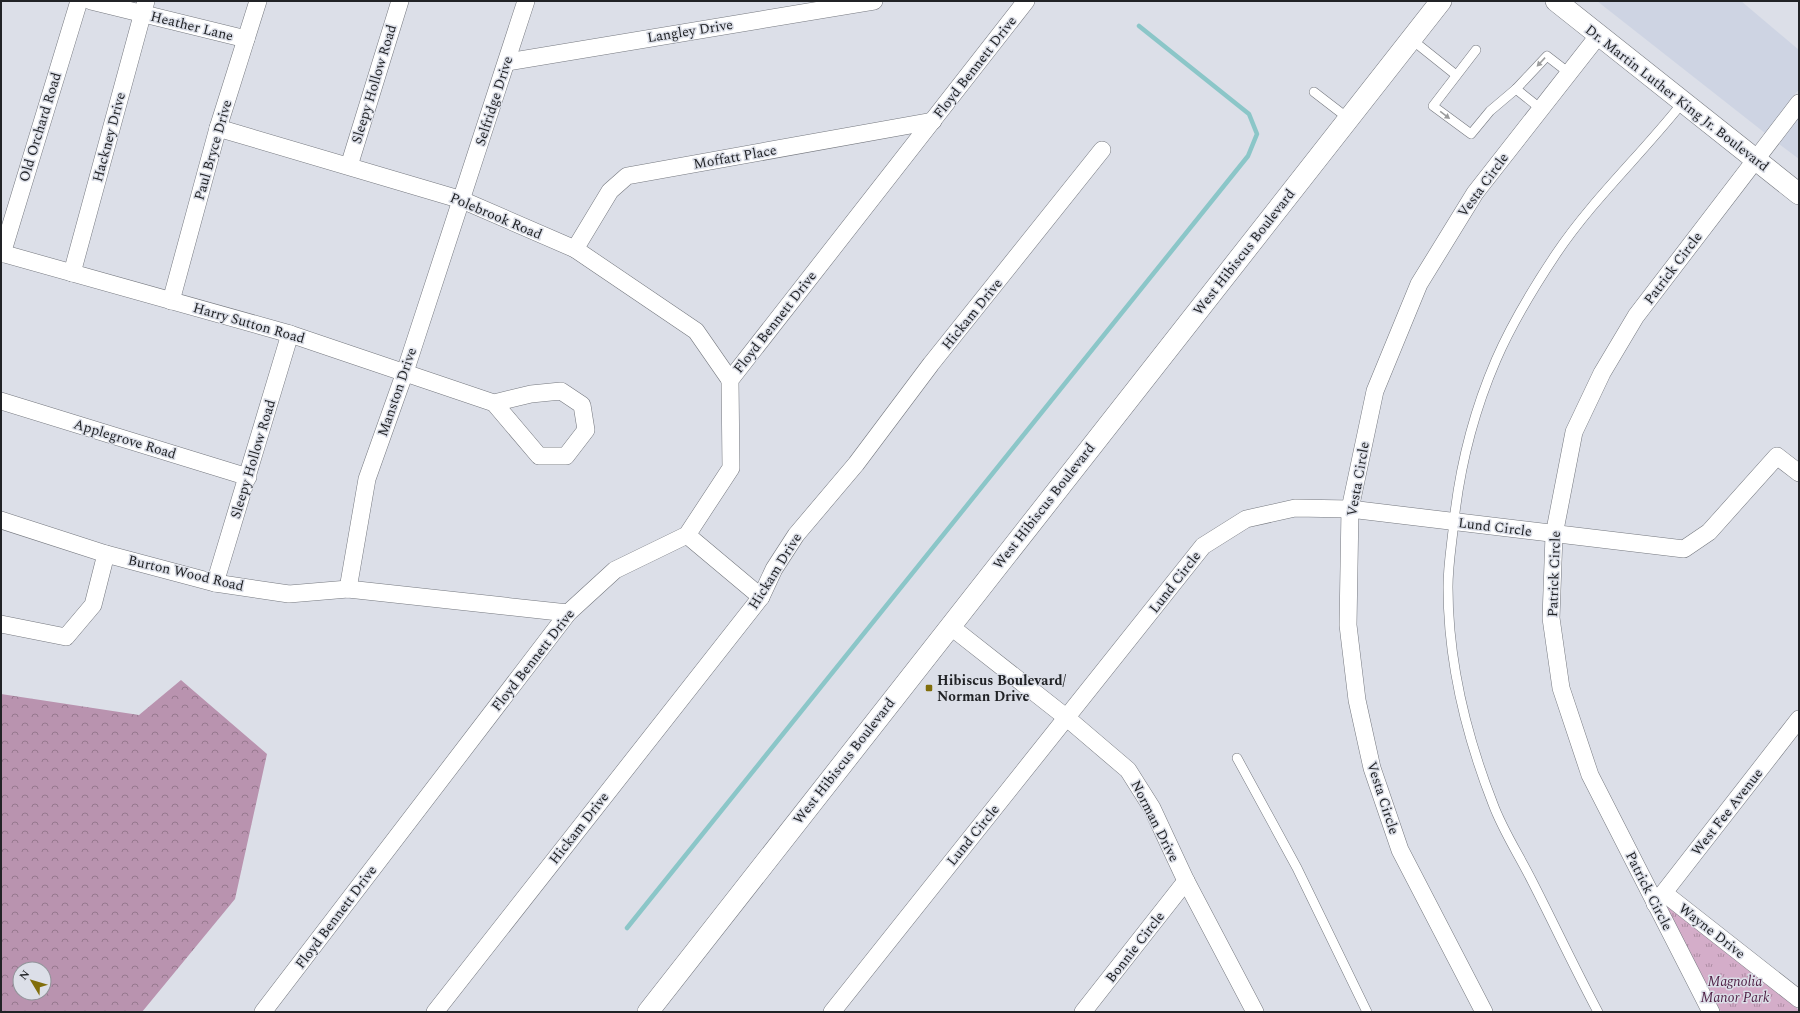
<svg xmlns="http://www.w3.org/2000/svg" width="1800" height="1013" font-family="Spectral,serif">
  <defs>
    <pattern id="forest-crowns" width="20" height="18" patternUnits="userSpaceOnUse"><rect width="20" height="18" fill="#b993af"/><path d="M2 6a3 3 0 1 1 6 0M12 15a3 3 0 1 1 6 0" fill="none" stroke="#96788e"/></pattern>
    <pattern id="park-tufts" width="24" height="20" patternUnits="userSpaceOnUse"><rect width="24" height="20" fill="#d4adc9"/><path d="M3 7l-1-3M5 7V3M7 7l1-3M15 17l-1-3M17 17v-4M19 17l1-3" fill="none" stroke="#ac8ca3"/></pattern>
  </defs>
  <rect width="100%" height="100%" fill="#dcdfe8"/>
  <g fill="#ced4e3">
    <path d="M1597,1H1741L1799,50V89L1765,133Z"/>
    <path d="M1799,117V159L1779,144Z"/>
  </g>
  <path fill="url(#forest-crowns)" fill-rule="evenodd" d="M181,680L267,754L235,899L142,1012H1V694L139,715ZM20,969H44V993H20Z"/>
  <path fill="url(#park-tufts)" d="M1663,901L1799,1010V1012H1721Z"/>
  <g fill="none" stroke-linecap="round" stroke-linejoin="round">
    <path stroke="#8bc6c8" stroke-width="4.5" d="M627,928L1248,156L1257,134L1249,114L1139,26"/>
    <defs>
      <g id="service">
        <path d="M1411,39L1456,75"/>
        <path d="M1476,50L1433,106L1471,134L1490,111L1516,89L1547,56L1569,73"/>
        <path d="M1516,89L1541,109"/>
        <path d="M1314,92L1349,119"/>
        <path d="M1237,758L1297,868L1367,1012"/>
        <path d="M1598,1012C1575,969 1554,924 1532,881C1519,855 1503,831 1493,804C1466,735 1448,660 1448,587C1448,564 1452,543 1454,521C1460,466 1474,411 1496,360C1512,323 1534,287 1556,254C1593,199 1642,154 1683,102"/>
      </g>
      <g id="minor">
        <path d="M91,1L246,39"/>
        <path d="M507,62L874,1"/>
        <path d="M218,128L462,200L575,249L696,331L730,380"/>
        <path d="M349,166L400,1"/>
        <path d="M575,249L610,191L627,176L933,121"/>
        <path d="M1,253L290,334L494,403L539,456H566L586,430L582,405L561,391L531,394L494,403"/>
        <path d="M2,254L79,1"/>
        <path d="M72,273L146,1"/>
        <path d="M171,301L218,128L258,1"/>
        <path d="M1,401L248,477"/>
        <path d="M1,520L106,554L215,583L289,594L348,589L568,613"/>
        <path d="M687,535L761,597"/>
        <path d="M215,583L290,334"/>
        <path d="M348,589L367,479L405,372L526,1"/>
        <path d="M1,624L66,637L93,605L106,554"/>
        <path d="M950,626L1067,718L1128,770L1152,808L1186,881L1255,1012"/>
        <path d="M1664,893L1799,999"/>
        <path d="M1655,904L1799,719"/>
        <path d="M263,1012L568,613L615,570L687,535L731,468L730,380L1026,1"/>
        <path d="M435,1012L761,597L774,569L796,535L856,464L931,364L1102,150"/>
        <path d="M832,1012L1203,546L1246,519L1295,508L1350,509L1684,549L1709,532L1777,456L1799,473"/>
        <path d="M1083,1012L1186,881"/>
        <path d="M1484,1012L1400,850L1372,768L1357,700L1348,625L1350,509L1375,391L1419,284L1475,193L1598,36"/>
        <path d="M1711,1012L1590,775L1561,688L1551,618L1554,535L1574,432L1602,373L1636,316L1799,103"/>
      </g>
      <g id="tertiary">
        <path d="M1556,1L1799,194"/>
        <path d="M648,1012L1441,1"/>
      </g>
    </defs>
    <use href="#service" stroke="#75787f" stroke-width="10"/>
    <use href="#minor" stroke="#75787f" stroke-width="18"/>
    <use href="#tertiary" stroke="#75787f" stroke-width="22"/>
    <use href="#service" stroke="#fff" stroke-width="9"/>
    <use href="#minor" stroke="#fff" stroke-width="17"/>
    <use href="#tertiary" stroke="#fff" stroke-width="21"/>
  </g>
  <defs><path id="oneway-solid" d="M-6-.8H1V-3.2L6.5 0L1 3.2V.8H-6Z"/></defs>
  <g fill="#9b9c9d">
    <use href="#oneway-solid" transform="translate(1541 62) rotate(133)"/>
    <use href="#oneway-solid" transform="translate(1445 115) rotate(37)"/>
  </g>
  <rect fill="#816e0b" stroke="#dcdfe8" stroke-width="1.5" x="925" y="684" width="8" height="8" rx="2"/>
  <g text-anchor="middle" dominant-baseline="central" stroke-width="3" stroke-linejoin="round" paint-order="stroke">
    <g font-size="14" fill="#212326" stroke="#dcdfe8">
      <text transform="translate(192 26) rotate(14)">Heather Lane</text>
      <text transform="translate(690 31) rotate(-9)">Langley Drive</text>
      <text transform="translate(975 67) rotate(-52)">Floyd Bennett Drive</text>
      <text transform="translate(374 84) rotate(-73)">Sleepy Hollow Road</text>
      <text transform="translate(1677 98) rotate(38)">Dr. Martin Luther King Jr. Boulevard</text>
      <text transform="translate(494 101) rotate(-72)">Selfridge Drive</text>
      <text transform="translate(40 127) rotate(-73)">Old Orchard Road</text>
      <text transform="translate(109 137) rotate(-75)">Hackney Drive</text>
      <text transform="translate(213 150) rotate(-74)">Paul Bryce Drive</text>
      <text transform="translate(735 157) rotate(-10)">Moffatt Place</text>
      <text transform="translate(1483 185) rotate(-54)">Vesta Circle</text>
      <text transform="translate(496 216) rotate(23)">Polebrook Road</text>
      <text transform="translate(1244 252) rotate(-52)">West Hibiscus Boulevard</text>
      <text transform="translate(1673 268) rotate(-53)">Patrick Circle</text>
      <text transform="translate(972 314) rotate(-51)">Hickam Drive</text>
      <text transform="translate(775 322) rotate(-52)">Floyd Bennett Drive</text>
      <text transform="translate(249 323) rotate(16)">Harry Sutton Road</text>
      <text transform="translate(397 392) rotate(-71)">Manston Drive</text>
      <text transform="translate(125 439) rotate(17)">Applegrove Road</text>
      <text transform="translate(253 459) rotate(-73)">Sleepy Hollow Road</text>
      <text transform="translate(1358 479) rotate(-80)">Vesta Circle</text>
      <text transform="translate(1044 506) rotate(-52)">West Hibiscus Boulevard</text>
      <text transform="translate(1495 527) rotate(7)">Lund Circle</text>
      <text transform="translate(775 571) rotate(-58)">Hickam Drive</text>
      <text transform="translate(186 573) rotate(13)">Burton Wood Road</text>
      <text transform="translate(1554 574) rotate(-88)">Patrick Circle</text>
      <text transform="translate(1175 582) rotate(-52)">Lund Circle</text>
      <text transform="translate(533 660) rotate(-52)">Floyd Bennett Drive</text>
      <text transform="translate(844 761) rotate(-52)">West Hibiscus Boulevard</text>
      <text transform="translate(1383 798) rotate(72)">Vesta Circle</text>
      <text transform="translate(1727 812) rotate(-52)">West Fee Avenue</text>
      <text transform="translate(1155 821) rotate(63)">Norman Drive</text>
      <text transform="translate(579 828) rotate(-52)">Hickam Drive</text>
      <text transform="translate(973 835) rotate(-51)">Lund Circle</text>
      <text transform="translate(1649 891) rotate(63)">Patrick Circle</text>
      <text transform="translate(336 917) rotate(-53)">Floyd Bennett Drive</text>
      <text transform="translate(1712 931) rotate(38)">Wayne Drive</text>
      <text transform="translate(1135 947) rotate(-52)">Bonnie Circle</text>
    </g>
    <g font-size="14" font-weight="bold" fill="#212326" stroke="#dcdfe8" text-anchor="start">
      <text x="937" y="680">Hibiscus Boulevard/<tspan x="937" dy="16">Norman Drive</tspan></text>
    </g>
    <g font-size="14" font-style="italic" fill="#4e1e44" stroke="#dcdfe8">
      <text x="1735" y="981">Magnolia<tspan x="1735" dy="16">Manor Park</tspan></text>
    </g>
  </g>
  <rect width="1800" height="1013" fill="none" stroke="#212326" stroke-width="4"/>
  <g transform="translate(32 981) rotate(308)"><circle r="19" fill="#dcdfe8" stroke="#91949a"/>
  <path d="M0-3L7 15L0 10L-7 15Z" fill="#816e0b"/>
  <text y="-6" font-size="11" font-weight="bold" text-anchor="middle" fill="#212326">N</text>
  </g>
</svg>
